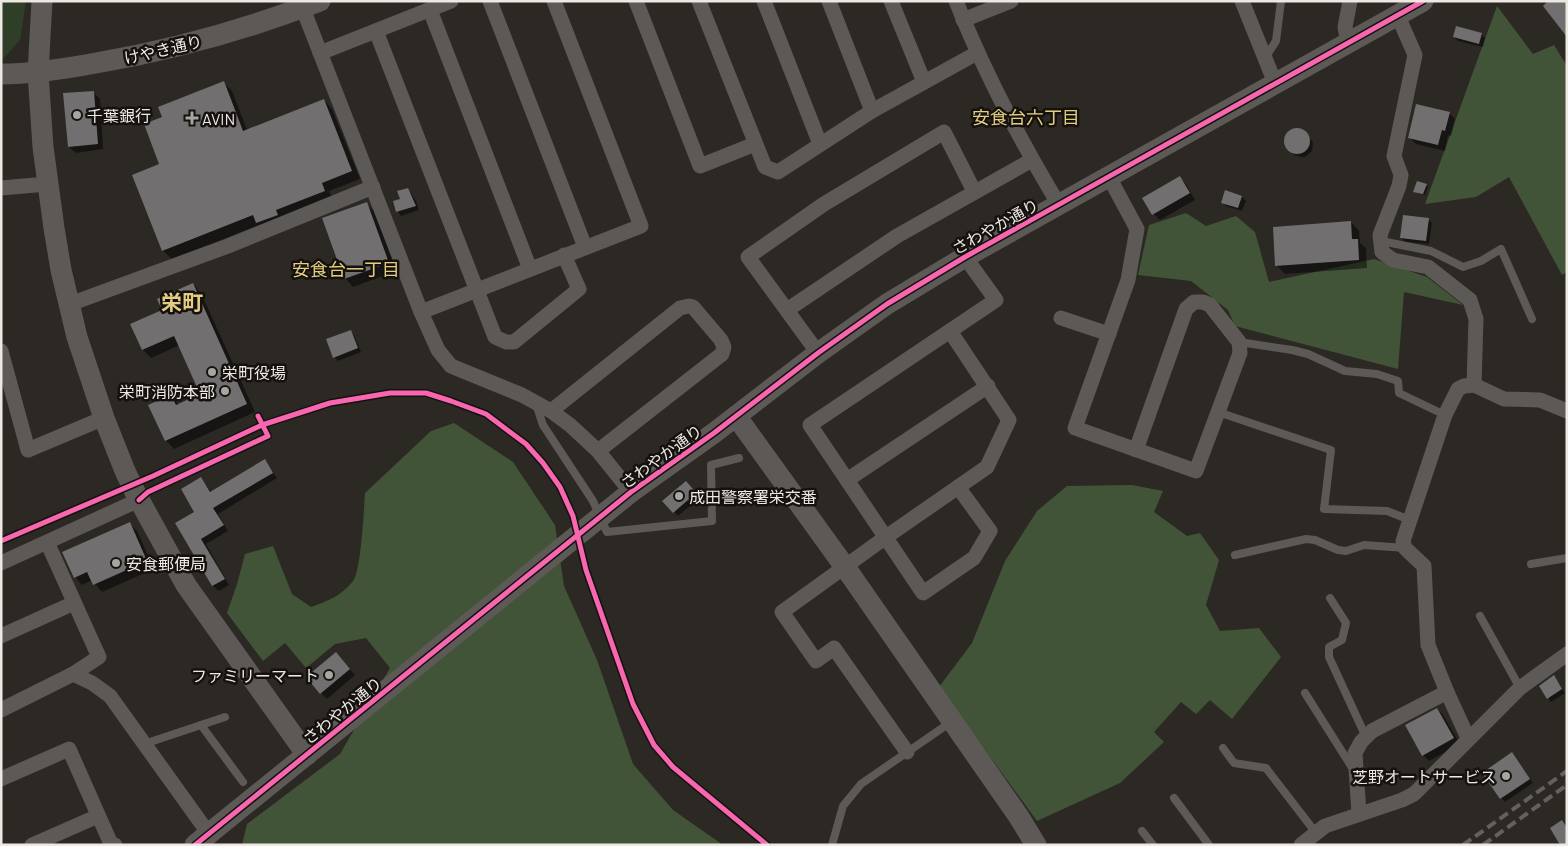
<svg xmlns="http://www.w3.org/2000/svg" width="1568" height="846" font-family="Barlow,'Noto Sans JP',sans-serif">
  <rect width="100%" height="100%" fill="#2c2824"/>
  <path fill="#2f3e26" d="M1,1H26L20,40L1,61Z"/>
  <g fill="#425437">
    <path d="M1497,6L1533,54L1554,45L1567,66V272L1562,275L1509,177L1476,197L1425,204Z"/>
    <path d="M1186,213L1206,226L1236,216L1255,232L1269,282L1374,259L1427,277L1463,305L1404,292L1398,369L1235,326L1228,310L1191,281L1138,275L1149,225Z"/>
    <path d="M454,423L513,462L555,525L564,586L597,660L633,764L673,810L723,845H242L247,824L340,754L390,668L366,638L335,644L306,668L285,643L263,661L227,613L237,584L245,554L273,546L292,594L311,607C328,601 341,596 353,581C361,572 364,508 365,493L431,431Z"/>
    <path d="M1132,485L1163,491L1154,512L1187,536L1200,533L1219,560L1206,605L1220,631L1259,628L1281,657L1232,719L1210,700L1196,714L1181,702L1154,732L1164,742L1120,783L1037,821L939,687L972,643L1005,561L1037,511L1067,486Z"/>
  </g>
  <g fill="#0007">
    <path d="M1481,34L1485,38L1483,47L1458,41L1454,37Z"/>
    <path d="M224,83L232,91L247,130L324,100L332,109L360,179L329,191L333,199L265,231L259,225L172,259L163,251L134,175L161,165L164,118Z"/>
    <path d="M94,93L100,99L103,149L76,153L69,147L64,94Z"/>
    <path d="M1449,113L1455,119L1451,136L1448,135L1445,151L1416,144L1409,137Z"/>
    <path d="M1293,129L1302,130L1313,142L1312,151L1305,157H1302L1294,155L1285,143L1287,135Z"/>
    <path d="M1180,178L1186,184L1195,200L1160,220L1154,214L1144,198Z"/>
    <path d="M1426,185L1428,186L1425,195L1415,191Z"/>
    <path d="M408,189L416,201L419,210L401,216L398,212L394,202L401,200Z"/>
    <path d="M1242,197L1246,201L1242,211L1226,206L1222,202Z"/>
    <path d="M366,204L375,212L396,271L353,287L345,278Z"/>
    <path d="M1428,219L1432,223L1429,244L1405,242L1401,238Z"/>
    <path d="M1351,222L1359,231L1360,243L1366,248L1367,268L1285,274L1277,266L1274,228Z"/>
    <path d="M193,284L201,293L255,412L174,449L166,440L171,396L179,405L202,394L180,345L151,358L143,350L132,325L164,310Z"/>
    <path d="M350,331L354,335L361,352L338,361L334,357Z"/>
    <path d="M264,461L277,478L218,514L228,531L206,544L229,585L219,591L213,586L177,524L196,512L201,478L212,493Z"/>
    <path d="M690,486L702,500L695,506L692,504L678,516L664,501Z"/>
    <path d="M129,523L137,531L154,569L102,592L92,580L82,585L75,577Z"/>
    <path d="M342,660L355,675L327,699L321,693Z"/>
    <path d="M1554,677L1565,693L1551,702L1548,698Z"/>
    <path d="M1437,709L1443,715L1460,744L1429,761L1423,755L1406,725Z"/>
    <path d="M1512,754L1533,783L1505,802L1501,798Z"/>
  </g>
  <g fill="#716f70">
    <path d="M1548,1H1567V37L1543,6Z"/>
    <path d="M1456,26L1482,33L1479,44L1453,37Z"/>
    <path d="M224,81L243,131L324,99L352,171L322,183L325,191L276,210L278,215L256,223L253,215L162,251L132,175L159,164L144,124L162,117L158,107Z"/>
    <path d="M94,91L98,144L68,147L63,93Z"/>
    <path d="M1416,104L1450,112L1445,131L1442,130L1438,145L1408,138Z"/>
    <circle cx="1297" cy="141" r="13"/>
    <path d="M1180,176L1190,193L1152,215L1142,198Z"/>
    <path d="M1417,181L1427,184L1423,194L1413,192Z"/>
    <path d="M408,188L416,206L396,212L393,201L400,199L397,191Z"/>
    <path d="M1225,190L1242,196L1238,208L1221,203Z"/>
    <path d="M367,202L389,263L344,279L322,218Z"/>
    <path d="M1403,215L1429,218L1426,241L1400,238Z"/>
    <path d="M1351,221L1352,239H1358L1359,260L1275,266L1273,227Z"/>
    <path d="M193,283L247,404L165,441L148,405L171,395L176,405L200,394L174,336L142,350L130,324L162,310L157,299Z"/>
    <path d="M351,330L358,348L333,358L326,339Z"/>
    <path d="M265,459L273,473L213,508L224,525L201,539L225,579L212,586L175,523L194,512L181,489L201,477L210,492Z"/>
    <path d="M686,481L699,496L690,503L688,500L673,513L662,501Z"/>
    <path d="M130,522L147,561L93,585L87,572L74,578L62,552Z"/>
    <path d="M336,652L350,669L320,694L306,677Z"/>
    <path d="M1554,675L1562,689L1547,699L1539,686Z"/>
    <path d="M1437,708L1454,738L1422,756L1405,725Z"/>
    <path d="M1512,752L1530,779L1500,799L1482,773Z"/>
    <path d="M1562,820L1567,828V845H1560L1550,828Z"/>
  </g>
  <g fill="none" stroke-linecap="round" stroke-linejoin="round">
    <g stroke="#5c5956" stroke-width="8">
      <path d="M1265,58L1276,41L1281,1"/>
      <path d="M1381,241L1431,251L1463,267L1481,261L1501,249L1532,319"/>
      <path d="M1239,342L1292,350L1308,354L1345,371L1377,374L1398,381L1399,393L1445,415"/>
      <path d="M536,404L543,425L593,501L607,532L712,521L711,465L739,458"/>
      <path d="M1218,412L1331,450L1324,509L1387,511L1410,520"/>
      <path d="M1235,555L1306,539L1315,540L1338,550L1346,551L1364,545L1405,548"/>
      <path d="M1531,564L1567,558"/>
      <path d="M1330,598L1346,623L1342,640L1329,647V657L1366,737"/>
      <path d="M1480,616L1520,688"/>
      <path d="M1305,693L1353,769"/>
      <path d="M201,725L243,782"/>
      <path d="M144,744L225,717"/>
      <path d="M1223,748L1234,763L1266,768L1316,833"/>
      <path d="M1174,798L1209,845"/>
      <path d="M1142,831L1153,845"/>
      <path d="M832,845L843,806L861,784L951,722"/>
    </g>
    <g stroke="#5c5956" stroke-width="15">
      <path d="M300,1L421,312L438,350L451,366L522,395L551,411L570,425L598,451L631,492"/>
      <path d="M490,1L585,247"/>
      <path d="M636,1L700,166L755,144"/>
      <path d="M699,1L765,167L778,172L872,111L977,53"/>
      <path d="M764,1L820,144"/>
      <path d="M829,1L872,111"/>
      <path d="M891,1L924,82"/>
      <path d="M956,1C984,72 1020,140 1059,205"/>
      <path d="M1242,1L1275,83"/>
      <path d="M430,10L530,269"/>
      <path d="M1398,16L1415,55L1394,156L1401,175L1399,186L1380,235L1382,252L1393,260L1428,267L1470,300L1476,319L1474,385L1504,399L1540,400L1567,411"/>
      <path d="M963,20L1011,1"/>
      <path d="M376,31L495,337L506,342H514L579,289L564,255"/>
      <path d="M1348,43L1345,27L1350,1"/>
      <path d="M320,53L451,1"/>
      <path d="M1109,177L1137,229L1128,280L1075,428L1196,471L1240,353L1239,342L1210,305L1203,302H1194L1186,309L1136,450"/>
      <path d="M1,188L47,184"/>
      <path d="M70,304L228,246L373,187"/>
      <path d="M787,310L897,236L1032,160"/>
      <path d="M421,312L641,226L554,1"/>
      <path d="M1061,318L1109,334"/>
      <path d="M1,351L28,450L104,418"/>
      <path d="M818,353L748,257L824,204L944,132L974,191"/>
      <path d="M551,411L680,308L689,306L693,307L721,340L724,347L722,354L598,451"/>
      <path d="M847,480L988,386"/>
      <path d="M958,487L990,531L974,558L923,593L810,425L996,300L965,257"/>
      <path d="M1,563L139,500"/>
      <path d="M1,636L74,603"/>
      <path d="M73,674L92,683L110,696L209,834"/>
      <path d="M1,710L73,674L99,657L47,542"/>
      <path d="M1468,738L1447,692L1428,645L1424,566L1405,548L1403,541L1445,415L1458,389L1464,386L1474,385"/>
      <path d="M907,752L834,648L816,661L782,612L886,537L987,467L1009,420L950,331"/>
      <path d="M1,779L69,749L111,844L115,845"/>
      <path d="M1359,814L1355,753L1361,742L1372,731L1447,692"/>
      <path d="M32,845L98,816"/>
      <path d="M1301,845L1325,826L1402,800L1414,794L1520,688L1567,654"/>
    </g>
    <g stroke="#5c5956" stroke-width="21">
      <path d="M42,1L38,73L43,147L54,228L61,270L77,337L104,418L125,471L136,494L186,585L307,755"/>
      <path d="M1,74C33,74 64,69 96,63C172,50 248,29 320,1"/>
      <path d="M736,416L845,567L1019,817L1036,845"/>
      <path d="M195,845L631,492L714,433L818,353L887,304L965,257L1423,1"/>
    </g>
    <g stroke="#63605d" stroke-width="4" stroke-dasharray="10 5" stroke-linecap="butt">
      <path d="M1463,845L1567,771"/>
      <path d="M1483,845L1567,785"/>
    </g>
    <defs>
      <g id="cycleway">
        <path d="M139,500L148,492L268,436L258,416"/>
        <path d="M1,541L153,476L262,425L330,403L390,393H426L451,401L486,414L526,444L543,463L560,487L573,516L586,570L633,704L654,745L673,767L767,845"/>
        <path d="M195,845L631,492L714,433L818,353L887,304L965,257L1423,1"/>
      </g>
    </defs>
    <use href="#cycleway" stroke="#15110e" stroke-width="8"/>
    <use href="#cycleway" stroke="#f766af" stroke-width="5"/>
  </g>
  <g fill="#a9a5a0" stroke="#15110e" stroke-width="2">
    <circle cx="77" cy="115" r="5"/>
    <path d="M189.5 110.5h5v5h5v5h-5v5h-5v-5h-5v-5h5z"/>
    <circle cx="212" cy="372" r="5"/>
    <circle cx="225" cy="391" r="5"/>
    <circle cx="679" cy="496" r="5"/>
    <circle cx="116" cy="563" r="5"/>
    <circle cx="329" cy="675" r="5"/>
    <circle cx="1506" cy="776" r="5"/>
  </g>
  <g text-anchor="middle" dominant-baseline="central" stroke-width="5" stroke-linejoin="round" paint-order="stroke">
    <g font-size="16" fill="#ede8e2" stroke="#15110e">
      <text transform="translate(163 49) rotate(-13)">けやき通り</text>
      <text transform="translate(995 226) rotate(-29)">さわやか通り</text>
      <text transform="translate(661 456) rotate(-36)">さわやか通り</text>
      <text transform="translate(342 710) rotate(-39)">さわやか通り</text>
    </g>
    <g font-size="16" fill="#ede8e2" stroke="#15110e" text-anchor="start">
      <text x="87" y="115">千葉銀行</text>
      <text x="202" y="118">AVIN</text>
      <text x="222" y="372">栄町役場</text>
      <text x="215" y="391" text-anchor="end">栄町消防本部</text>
      <text x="689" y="496">成田警察署栄交番</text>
      <text x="126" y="563">安食郵便局</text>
      <text x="319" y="675" text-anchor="end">ファミリーマート</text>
      <text x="1496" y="776" text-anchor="end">芝野オートサービス</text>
    </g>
    <g font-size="18" fill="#e3cd80" stroke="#15110e">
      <text x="1026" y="117">安食台六丁目</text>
      <text x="346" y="269">安食台一丁目</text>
    </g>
    <g font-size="21" font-weight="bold" fill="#e3cd80" stroke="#15110e">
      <text x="182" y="301">栄町</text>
    </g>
  </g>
  <rect width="1568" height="846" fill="none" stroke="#ede8e2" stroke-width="5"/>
</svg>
